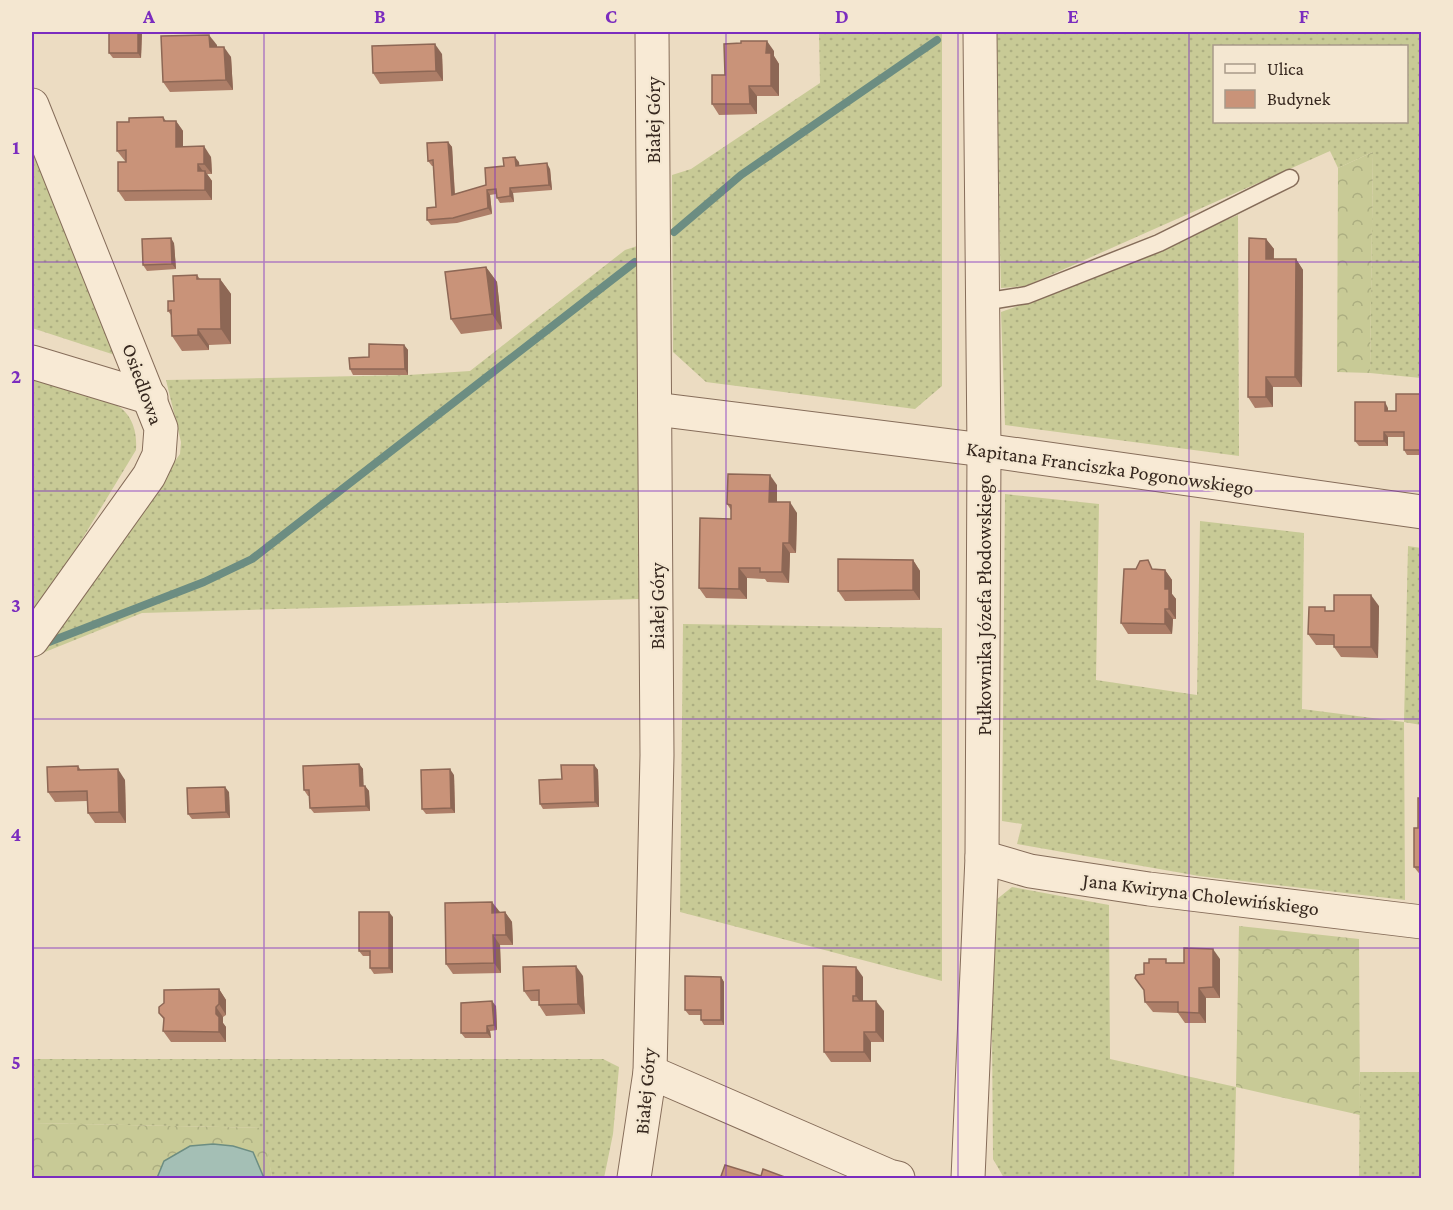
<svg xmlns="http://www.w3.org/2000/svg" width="1453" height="1210" font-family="'Crimson Pro',serif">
  <defs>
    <pattern id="grass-dots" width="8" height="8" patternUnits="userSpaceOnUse" patternTransform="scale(1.5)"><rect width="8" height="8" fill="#c8ca96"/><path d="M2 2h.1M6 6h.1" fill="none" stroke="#acae81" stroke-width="1.8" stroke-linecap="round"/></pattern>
    <pattern id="forest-crowns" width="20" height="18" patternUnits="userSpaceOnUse" patternTransform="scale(1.5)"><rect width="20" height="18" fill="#c8ca96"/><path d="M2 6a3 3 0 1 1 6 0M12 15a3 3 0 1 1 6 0" fill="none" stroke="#acae81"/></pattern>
  </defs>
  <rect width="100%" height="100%" fill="#ecdcc2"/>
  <g fill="url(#grass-dots)" fill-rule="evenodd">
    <path d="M819,32H942V386L915,409L706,382L673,352L672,175L691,169L820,83Z"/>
    <path d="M994,32H1421V378L1370,373L1373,152L1338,168L1330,151L1026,286L1001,288ZM1214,46H1406V122H1214Z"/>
    <path d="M32,142L121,357L32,328Z"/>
    <path d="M1238,215L1239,456L1005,425L1001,312L1050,295Z"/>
    <path d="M640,245V599L142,613L35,656L180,454L181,442L166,380L408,375L470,371L625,250Z"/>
    <path d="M32,378C47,383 113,400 121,408C134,419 137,434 136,450L32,622Z"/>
    <path d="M1005,494L1099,504L1096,680L1197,695L1200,521L1304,533L1302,709L1404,722L1408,546L1421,548V725L1404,722L1405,900L1199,876L1017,844L1022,824L1002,821Z"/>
    <path d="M683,624L942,628V981L680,912Z"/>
    <path d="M1012,887L1109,905L1110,1059L1236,1087L1234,1178H1004L993,1159L991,904Z"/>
    <path d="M32,1059H603L619,1067L613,1134L604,1178H272L263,1128L32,1123Z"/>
    <path d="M1360,1072H1421V1178H1359Z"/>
  </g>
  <g fill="url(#forest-crowns)">
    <path d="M1373,152L1370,373L1337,372L1338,168Z"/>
    <path d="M1239,926L1359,939L1360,1115L1236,1087Z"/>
    <path d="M32,1123L264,1128L272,1178H32Z"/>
  </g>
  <path fill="#a4bfb5" stroke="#6c8d82" stroke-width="1.5" d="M213,1144L233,1146L253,1152L264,1178H157L164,1161L190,1146Z"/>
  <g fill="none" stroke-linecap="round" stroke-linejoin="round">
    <g stroke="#6c8d82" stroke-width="8">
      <path d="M674,232L741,175L937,40"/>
      <path d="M49,642L204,582L252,559L635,262"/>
    </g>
    <defs>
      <path id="service" d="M983,302L1027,295L1159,243L1290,178"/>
      <g id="minor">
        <path d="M32,105L161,428L159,455L149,476L32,640"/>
        <path d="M32,362L151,398"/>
        <path d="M655,409L984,450L1422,512"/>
        <path d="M982,857L1030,871L1149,889L1422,922"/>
        <path d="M650,1072L889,1176L898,1178"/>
        <path d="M634,1178L650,1072L657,755L652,32"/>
        <path d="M968,1178L982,857L984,450L980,32"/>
      </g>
    </defs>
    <use href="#service" stroke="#866d5a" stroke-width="19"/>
    <use href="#minor" stroke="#866d5a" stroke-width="35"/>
    <use href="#service" stroke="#f8ead5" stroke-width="16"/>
    <use href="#minor" stroke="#f8ead5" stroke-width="33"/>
  </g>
  <g fill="#ad7e68">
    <path d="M109,32H142L141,58H113L109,53Z"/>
    <path d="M217,45V47L231,57L233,90L170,92L163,82Z"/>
    <path d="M774,51V56L779,64V96H757V114L719,115L712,104L725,75Z"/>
    <path d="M442,54L443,81L380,84L373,73Z"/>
    <path d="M163,117L166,121H176L183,131V147L211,157L212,174H207L212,181V200L125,201L118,191L126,161H125L117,151L129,122Z"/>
    <path d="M448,142L452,147L455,194L486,185L504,166L519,162V166L550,169L552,190L513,193L514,202L500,203L497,198L496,194L490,195L492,214L457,223L431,225L427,220L436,207L433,166H432L428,161Z"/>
    <path d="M1266,239L1274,249V259H1296L1303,270L1302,387H1273V407L1255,408L1248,397Z"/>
    <path d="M174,243L176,269L147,271L143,265Z"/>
    <path d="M486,267L497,282L502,329L461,334L451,319Z"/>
    <path d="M197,275L200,279H220L231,294V344L209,345V350L182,351L172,336L171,315L168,311L174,301Z"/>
    <path d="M404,345L408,350V375H353L350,369L369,357Z"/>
    <path d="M1422,394V455H1407L1404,450V437H1388V446H1359L1355,441L1388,408V411H1396Z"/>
    <path d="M777,485V502L797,513L796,553H790L789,583L767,582L765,579L747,578V599L706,598L699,588L731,519V510L727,504Z"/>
    <path d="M913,560L920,571V600L845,601L838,591Z"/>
    <path d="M1155,569L1165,570L1172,580V594L1176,599V619H1173L1172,634H1128L1121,623Z"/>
    <path d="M1379,606L1378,658L1341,657L1334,647V645H1316L1308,634L1328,611Z"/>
    <path d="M359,764L363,769V786H365L369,791L370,811L314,813L310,808L309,796H308L304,790Z"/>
    <path d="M594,765L598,770L599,807L543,809L540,804L562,779Z"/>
    <path d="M78,766L81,770L125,780L126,823H95L88,813L87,801L55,802L48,792Z"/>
    <path d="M454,775L455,813L426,814L422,809Z"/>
    <path d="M229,792L230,818L192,819L188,814Z"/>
    <path d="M1422,798V877L1414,867Z"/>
    <path d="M500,912H505L512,922L513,945H500L501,973L453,974L446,964Z"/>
    <path d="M393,917V973L374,974L370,968V956H363L359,951Z"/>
    <path d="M1220,959V998H1206V1023H1185L1178,1013L1153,1012L1145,1002L1144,990V974L1168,963H1184Z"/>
    <path d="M583,976L585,1014L546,1016L539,1005V1001H531L524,991Z"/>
    <path d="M721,977L724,982V1025H704L701,1020V1015H689L685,1010Z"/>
    <path d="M863,977V1001L884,1011V1042H871V1062H831L824,1052Z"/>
    <path d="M219,989L226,1000V1015L223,1017V1023L226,1027V1042H171L163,1031L164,1020L159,1013Z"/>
    <path d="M496,1006L497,1030L490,1031L491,1038H465L461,1033Z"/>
  </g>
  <g fill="#8d6755">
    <path d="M138,32H142L141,58L138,53Z"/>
    <path d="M209,35L217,45V57L210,47Z"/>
    <path d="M767,41L774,51V56L779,64V96L771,86L766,53Z"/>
    <path d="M435,44L442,54L443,81L436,71Z"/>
    <path d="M224,47L231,57L233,90L226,80Z"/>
    <path d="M749,86L757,96V114L750,104Z"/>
    <path d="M176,121L183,131V157L176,147Z"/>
    <path d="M448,142L452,147L455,200L452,195Z"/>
    <path d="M204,146L211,157L212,174L204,164Z"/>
    <path d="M515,157L519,162L520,171L516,166Z"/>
    <path d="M547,163L550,169L552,190L549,185Z"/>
    <path d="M198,164L205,174V171L212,181V200L205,190L198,171Z"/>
    <path d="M510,188L513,193L514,202L510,196Z"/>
    <path d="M487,190L490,195L492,214L488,208Z"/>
    <path d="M171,238L174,243L176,269L172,264Z"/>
    <path d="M1266,239L1274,249L1273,270L1266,259Z"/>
    <path d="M1296,259L1303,270L1302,387L1295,377Z"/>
    <path d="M486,267L497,282L502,329L492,314Z"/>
    <path d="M220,279L231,294V344L221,329Z"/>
    <path d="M198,329L209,345V350L198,335Z"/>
    <path d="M404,345L408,350V375L405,369Z"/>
    <path d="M1266,377L1273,387V407L1266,397Z"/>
    <path d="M1385,402L1388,408V417L1385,411Z"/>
    <path d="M1384,432L1388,437V446L1384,441Z"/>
    <path d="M770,475L777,485V513L769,502Z"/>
    <path d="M790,502L797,513L796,553L789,543Z"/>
    <path d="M783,543L790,553L789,583L782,572Z"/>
    <path d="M913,560L920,571V600L913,590Z"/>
    <path d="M739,568L747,578V599L739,589Z"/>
    <path d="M1165,570L1172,580V594L1176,599V619L1169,609L1165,589Z"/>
    <path d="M1371,595L1379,606L1378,658L1371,647Z"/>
    <path d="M1165,609L1173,619L1172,634L1165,624Z"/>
    <path d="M359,764L363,769L364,792L360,786Z"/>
    <path d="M594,765L598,770L599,807L595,802Z"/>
    <path d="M118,769L125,780L126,823L119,812Z"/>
    <path d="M450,769L454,775L455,813L451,808Z"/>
    <path d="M365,786L369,791L370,811L366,806Z"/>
    <path d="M225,787L229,792L230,818L226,812Z"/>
    <path d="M492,902L500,912L492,913Z"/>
    <path d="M389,912L393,917V973L389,968Z"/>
    <path d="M505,912L512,922L513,945L506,935Z"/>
    <path d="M493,935L500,945L501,973L494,963Z"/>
    <path d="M1213,949L1220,959V998L1213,987Z"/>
    <path d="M576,966L583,976L585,1014L578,1004Z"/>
    <path d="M856,967L863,977V1006L856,996Z"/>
    <path d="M721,977L724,982V1025L721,1020Z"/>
    <path d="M1199,988L1206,998V1023L1199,1013Z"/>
    <path d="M219,989L226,1000V1015L219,1004Z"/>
    <path d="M492,1001L496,1006L497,1030L494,1025Z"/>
    <path d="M876,1001L884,1011V1042L876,1032Z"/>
    <path d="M216,1007L223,1017V1023L226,1027V1042L219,1032L216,1014Z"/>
    <path d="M487,1026L490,1031L491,1038L487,1033Z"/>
    <path d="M864,1032L871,1042V1062L864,1052Z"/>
  </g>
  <g fill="#c99379" stroke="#8d6755" stroke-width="1.5">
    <rect x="109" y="32" width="29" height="21"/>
    <path d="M209,35L210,47H224L226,80L163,82L161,36Z"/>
    <path d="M741,41H767L766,53H771V86H749L750,104H712V75H725L724,44L741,43Z"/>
    <path d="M435,44L436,71L373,73L372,46Z"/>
    <path d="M163,117L164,121H176V147L204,146V164H198V171H205V190L118,191V162H126V150L117,151V122H129V118Z"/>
    <path d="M448,142L452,195L486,185L485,168L504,166L503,158L515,157L516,166L547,163L549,185L510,188V196L497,198L496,189L487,190L488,208L453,218L427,220V208L436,207L433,160L428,161L427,143Z"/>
    <path d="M171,238L172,264L143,265L142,239Z"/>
    <path d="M1249,238L1266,239V259H1296L1295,377H1266V397H1248Z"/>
    <path d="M486,267L492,314L451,319L445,272Z"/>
    <path d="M197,275V279H220L221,329H198V335L172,336L171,310L168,311V301H174L173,276Z"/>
    <path d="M369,344L404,345L405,369H350L349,358L369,357Z"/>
    <path d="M1396,394H1422V450H1404V432H1384V441H1355V402H1385V411H1396Z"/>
    <path d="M728,474L770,475L769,502H790L789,543H783L782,572H760V568H739V589L699,588L700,518L731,519V505L727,504Z"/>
    <path d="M838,559L913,560V590L838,591Z"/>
    <path d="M1148,560L1152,569L1165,570V589H1169V609H1165V624L1121,623L1124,569H1136L1140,561Z"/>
    <path d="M1334,595H1371V647H1334V635L1308,634L1309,607H1325V611H1334Z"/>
    <path d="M359,764L360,786H365L366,806L310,808L309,790H304L303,766Z"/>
    <path d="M561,765H594L595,802L540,804L539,780L562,779Z"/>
    <path d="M78,766V770L118,769L119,812L88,813L87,791L48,792L47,767Z"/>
    <path d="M450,769L451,808L422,809L421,770Z"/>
    <path d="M225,787L226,812L188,814L187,788Z"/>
    <path d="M1418,798H1422V867H1414V828H1418Z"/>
    <path d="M492,902V913L505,912L506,935H493L494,963L446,964L445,903Z"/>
    <path d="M359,912H389V968H370V951H359Z"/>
    <path d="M1184,948L1213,949V987L1199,988V1013L1178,1012V1002H1145L1144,990L1135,978L1136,975L1144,974V963H1149V959H1166V963H1184Z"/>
    <path d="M576,966L578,1004L539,1005V990L524,991L523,967Z"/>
    <path d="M823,966L856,967V996H853V1001H876V1032H864V1052H824Z"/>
    <path d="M685,976L721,977V1020H701V1010H685Z"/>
    <path d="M219,989V1004L216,1007V1014L219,1017V1032L163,1031L164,1018L159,1013V1007L164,1003V990Z"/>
    <path d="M492,1001L494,1025L487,1026V1033H461V1003Z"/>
    <path d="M725,1165L761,1176L763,1169L790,1179H720Z"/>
  </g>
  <path fill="none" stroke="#7b2cbf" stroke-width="1.5" stroke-opacity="0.55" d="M264,32V1178M495,32V1178M726,32V1178M958,32V1178M1189,32V1178M32,262H1422M32,491H1422M32,719H1422M32,948H1422"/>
  <g text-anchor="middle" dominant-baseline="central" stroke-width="4.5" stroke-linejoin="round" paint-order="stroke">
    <g font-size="20" fill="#36271e" stroke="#f4e7d1">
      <text transform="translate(653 120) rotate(-90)">Białej Góry</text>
      <text transform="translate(143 384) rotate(70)">Osiedlowa</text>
      <text transform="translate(1110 468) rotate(8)">Kapitana Franciszka Pogonowskiego</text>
      <text transform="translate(984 605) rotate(-90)">Pułkownika Józefa Płodowskiego</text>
      <text transform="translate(657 606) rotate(-90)">Białej Góry</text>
      <text transform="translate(1201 894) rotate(7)">Jana Kwiryna Cholewińskiego</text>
      <text transform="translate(645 1091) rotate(-85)">Białej Góry</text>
    </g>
  </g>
  <rect width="1453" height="1210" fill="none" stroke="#f4e7d1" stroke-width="66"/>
  <rect x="1213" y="45" width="195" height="78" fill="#f4e7d1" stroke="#a89a89" stroke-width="1.5"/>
  <rect x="1225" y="64" width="30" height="9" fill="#f8ead5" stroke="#a89a89" stroke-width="1.5"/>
  <text x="1267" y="75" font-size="18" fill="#36271e">Ulica</text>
  <rect x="1225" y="90" width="30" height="18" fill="#c99379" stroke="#a89a89" stroke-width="1.5"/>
  <text x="1267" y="105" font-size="18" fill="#36271e">Budynek</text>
  <rect x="33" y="33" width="1387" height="1144" fill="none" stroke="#7b2cbf" stroke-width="2"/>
  <g font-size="20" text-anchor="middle" font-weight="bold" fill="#7b2cbf">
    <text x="149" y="23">A</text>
    <text x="380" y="23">B</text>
    <text x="611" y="23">C</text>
    <text x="842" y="23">D</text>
    <text x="1073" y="23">E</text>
    <text x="1304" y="23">F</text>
    <text x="16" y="154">1</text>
    <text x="16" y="383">2</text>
    <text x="16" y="612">3</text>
    <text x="16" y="841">4</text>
    <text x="16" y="1069">5</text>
  </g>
</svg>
